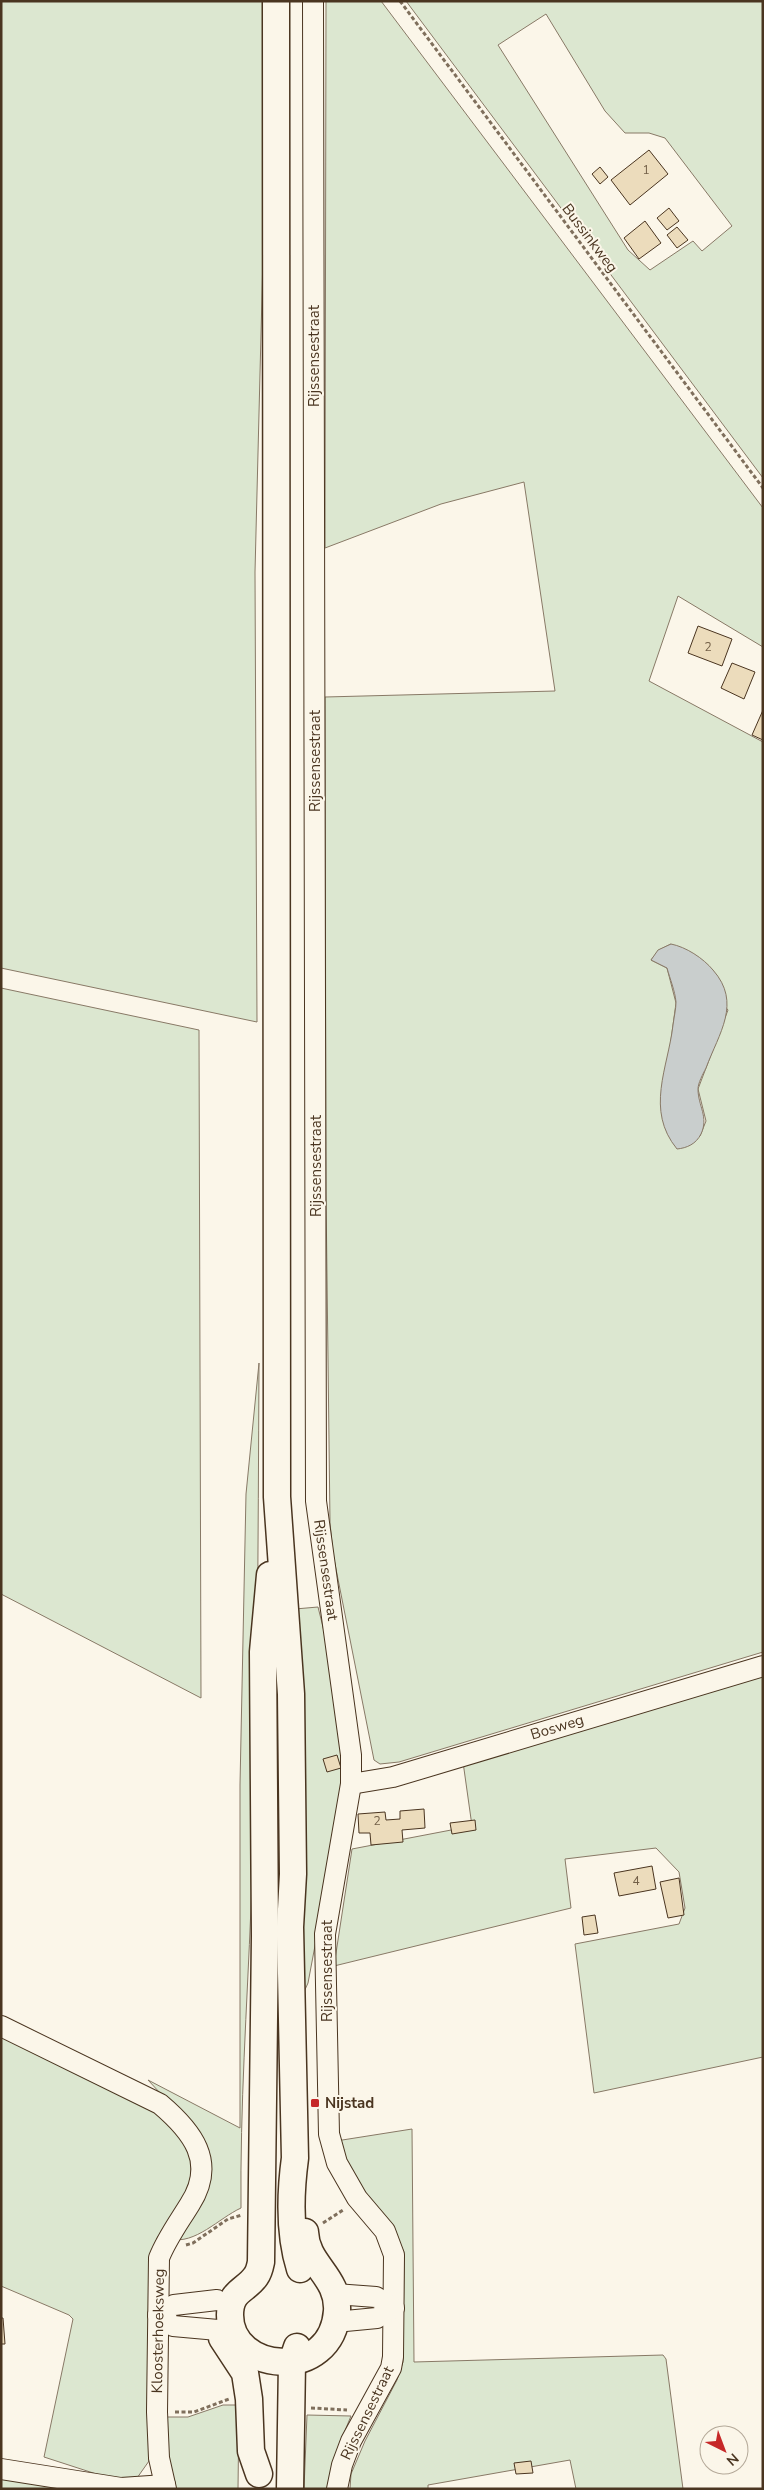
<svg xmlns="http://www.w3.org/2000/svg" width="764" height="2490" font-family="'Nunito Sans',sans-serif">
  <rect width="100%" height="100%" fill="#fbf6e9"/>
  <g fill="#dce7d0" stroke="#887966" fill-rule="evenodd">
    <path d="M1,1H266V136L255,572L257,1022L1,968Z"/>
    <path d="M326,1H381L763,508V647L678,596L649,681L763,742V1652L399,1762L380,1764L374,1760L333,1554L330,1523L326,1194L325,697L555,691L524,482L441,504L325,548ZM671,944L728,1010L698,1089L706,1121L700,1136L671,1040L676,1003L667,968L651,960L659,950Z"/>
    <path d="M406,1H763V478ZM546,14L605,111L625,133H649L665,138L732,226L702,251L693,241L650,270L628,250L498,45Z"/>
    <path d="M1,988L199,1030L201,1698L1,1594Z"/>
    <path d="M259,1363C258,1544 258,1725 251,1907C247,2007 240,2107 241,2208C219,2218 195,2245 170,2239L204,2182L186,2121L148,2080L240,2128V1785L246,1494Z"/>
    <path d="M318,1607L333,1667L346,1737L335,1839L308,1983L299,2003L295,1609Z"/>
    <path d="M763,1672V2057L594,2093L575,1944L679,1924L685,1908L679,1872L656,1848L565,1859L571,1908L334,1966L352,1849L472,1826L463,1762Z"/>
    <path d="M1,2036L158,2109L191,2151V2180L182,2206L157,2238L149,2267V2461L137,2478L121,2482L44,2457L73,2319L69,2315L1,2286Z"/>
    <path d="M412,2129L414,2362L663,2355L666,2359L683,2489H576L570,2460L428,2485V2489H350L351,2474L365,2441L397,2380L403,2362L404,2252L393,2229L359,2189L336,2141Z"/>
    <path d="M223,2405H239L238,2489H171L163,2417H188Z"/>
    <path d="M307,2415L351,2416L339,2445L329,2489H304Z"/>
    <path d="M1,2473L103,2489H1Z"/>
  </g>
  <path fill="#c9cecd" stroke="#887966" d="M671,944C686,947 703,958 713,970C742,1003 719,1033 706,1068C703,1074 698,1083 698,1089C698,1106 709,1117 701,1134C696,1144 687,1148 677,1149C645,1110 668,1068 673,1025C674,1017 676,1009 676,1002C675,991 670,979 667,968L651,960L658,950Z"/>
  <g fill="#ecdcbc" stroke="#4a3520">
    <path d="M649,150L668,174L630,205L611,180Z"/>
    <path d="M600,167L608,177L600,184L592,174Z"/>
    <path d="M669,208L679,221L667,230L657,218Z"/>
    <path d="M645,221L661,243L639,259L624,238Z"/>
    <path d="M677,227L688,240L677,248L667,235Z"/>
    <path d="M698,626L732,639L722,666L688,653Z"/>
    <path d="M732,663L755,672L744,699L721,688Z"/>
    <path d="M763,710V740L752,735Z"/>
    <path d="M337,1755L341,1768L327,1772L323,1759Z"/>
    <path d="M424,1809L425,1828L402,1830L403,1842L371,1845L370,1833H359L358,1814L385,1812L386,1820L400,1819V1811Z"/>
    <path d="M475,1820L476,1830L452,1834L450,1823Z"/>
    <path d="M652,1866L656,1889L619,1896L614,1873Z"/>
    <path d="M679,1878L684,1915L668,1918L660,1882Z"/>
    <path d="M595,1915L598,1933L584,1935L582,1917Z"/>
    <path d="M1,2318H3L5,2344H1Z"/>
    <path d="M531,2461L533,2473L516,2474L514,2463Z"/>
  </g>
  <g fill="none" stroke-linecap="round" stroke-linejoin="round">
    <defs>
      <g id="minor">
        <path d="M313,1L316,1501L351,1755V1784L325,1934L329,2134L337,2163L357,2198L385,2231L394,2255L393,2357L391,2368L351,2441L342,2465L337,2489"/>
        <path d="M351,1784L393,1777L763,1666"/>
        <path d="M1,2026L160,2104C192,2131 217,2162 190,2204C179,2222 167,2238 159,2258L157,2412L159,2458L166,2489"/>
        <path d="M217,2300L174,2305L158,2315L173,2326L218,2330"/>
        <path d="M335,2322L377,2318L394,2308L376,2297L335,2294"/>
        <path d="M1,2469L121,2488L165,2485"/>
      </g>
      <g id="major">
        <path d="M276,1L277,1497L291,1694L293,1874L290,1927L295,2158C290,2195 289,2234 300,2269"/>
        <path d="M270,1575L263,1652L265,1936L261,2262C260,2267 259,2272 256,2276C246,2291 230,2290 230,2315C230,2373 332,2383 337,2311C339,2276 306,2265 305,2232"/>
        <path d="M222,2338L245,2373L249,2399L251,2451L259,2474"/>
        <path d="M290,2489L292,2362L297,2347"/>
      </g>
    </defs>
    <use href="#minor" stroke="#4a3520" stroke-width="22"/>
    <use href="#major" stroke="#4a3520" stroke-width="29"/>
    <g stroke="#7f6f5c" stroke-width="3" stroke-dasharray="4 2.5" stroke-linecap="butt">
      <path d="M400,1L763,488"/>
      <path d="M323,2223L343,2210"/>
      <path d="M186,2245L193,2243L228,2219L242,2215"/>
      <path d="M311,2408L347,2410"/>
      <path d="M175,2412H194L229,2399"/>
    </g>
    <use href="#minor" stroke="#fbf6e9" stroke-width="20"/>
    <use href="#major" stroke="#fbf6e9" stroke-width="26"/>
  </g>
  <rect fill="#c62828" stroke="#fbf6e9" stroke-width="2" x="310" y="2098" width="10" height="10" rx="2.5"/>
  <g text-anchor="middle" dominant-baseline="central" stroke-width="4" stroke-linejoin="round" paint-order="stroke">
    <g font-size="12" fill="#725f47">
      <text x="646" y="170">1</text>
      <text x="708" y="647">2</text>
      <text x="377" y="1821">2</text>
      <text x="636" y="1881">4</text>
    </g>
    <g font-size="15" fill="#4a3520" stroke="#fbf6e9">
      <text transform="translate(590 238) rotate(53)">Bussinkweg</text>
      <text transform="translate(314 356) rotate(-90)">Rijssensestraat</text>
      <text transform="translate(315 761) rotate(-90)">Rijssensestraat</text>
      <text transform="translate(316 1166) rotate(-90)">Rijssensestraat</text>
      <text transform="translate(326 1570) rotate(82)">Rijssensestraat</text>
      <text transform="translate(557 1727) rotate(-17)">Bosweg</text>
      <text transform="translate(327 1971) rotate(-90)">Rijssensestraat</text>
      <text transform="translate(158 2331) rotate(-89)">Kloosterhoeksweg</text>
      <text transform="translate(367 2413) rotate(-64)">Rijssensestraat</text>
    </g>
    <g font-size="15" font-weight="bold" fill="#4a3520" stroke="#fbf6e9" text-anchor="start">
      <text x="325" y="2103">Nijstad</text>
    </g>
  </g>
  <rect width="764" height="2490" fill="none" stroke="#4a3520" stroke-width="5"/>
  <g transform="translate(724 2450) rotate(138)"><circle r="24" fill="#fbf6e9" stroke="#b4a999"/>
  <path d="M0-4L9 19L0 12L-9 19Z" fill="#c62828"/>
  <text y="-8" font-size="14" font-weight="bold" text-anchor="middle" fill="#4a3520">N</text>
  </g>
</svg>
